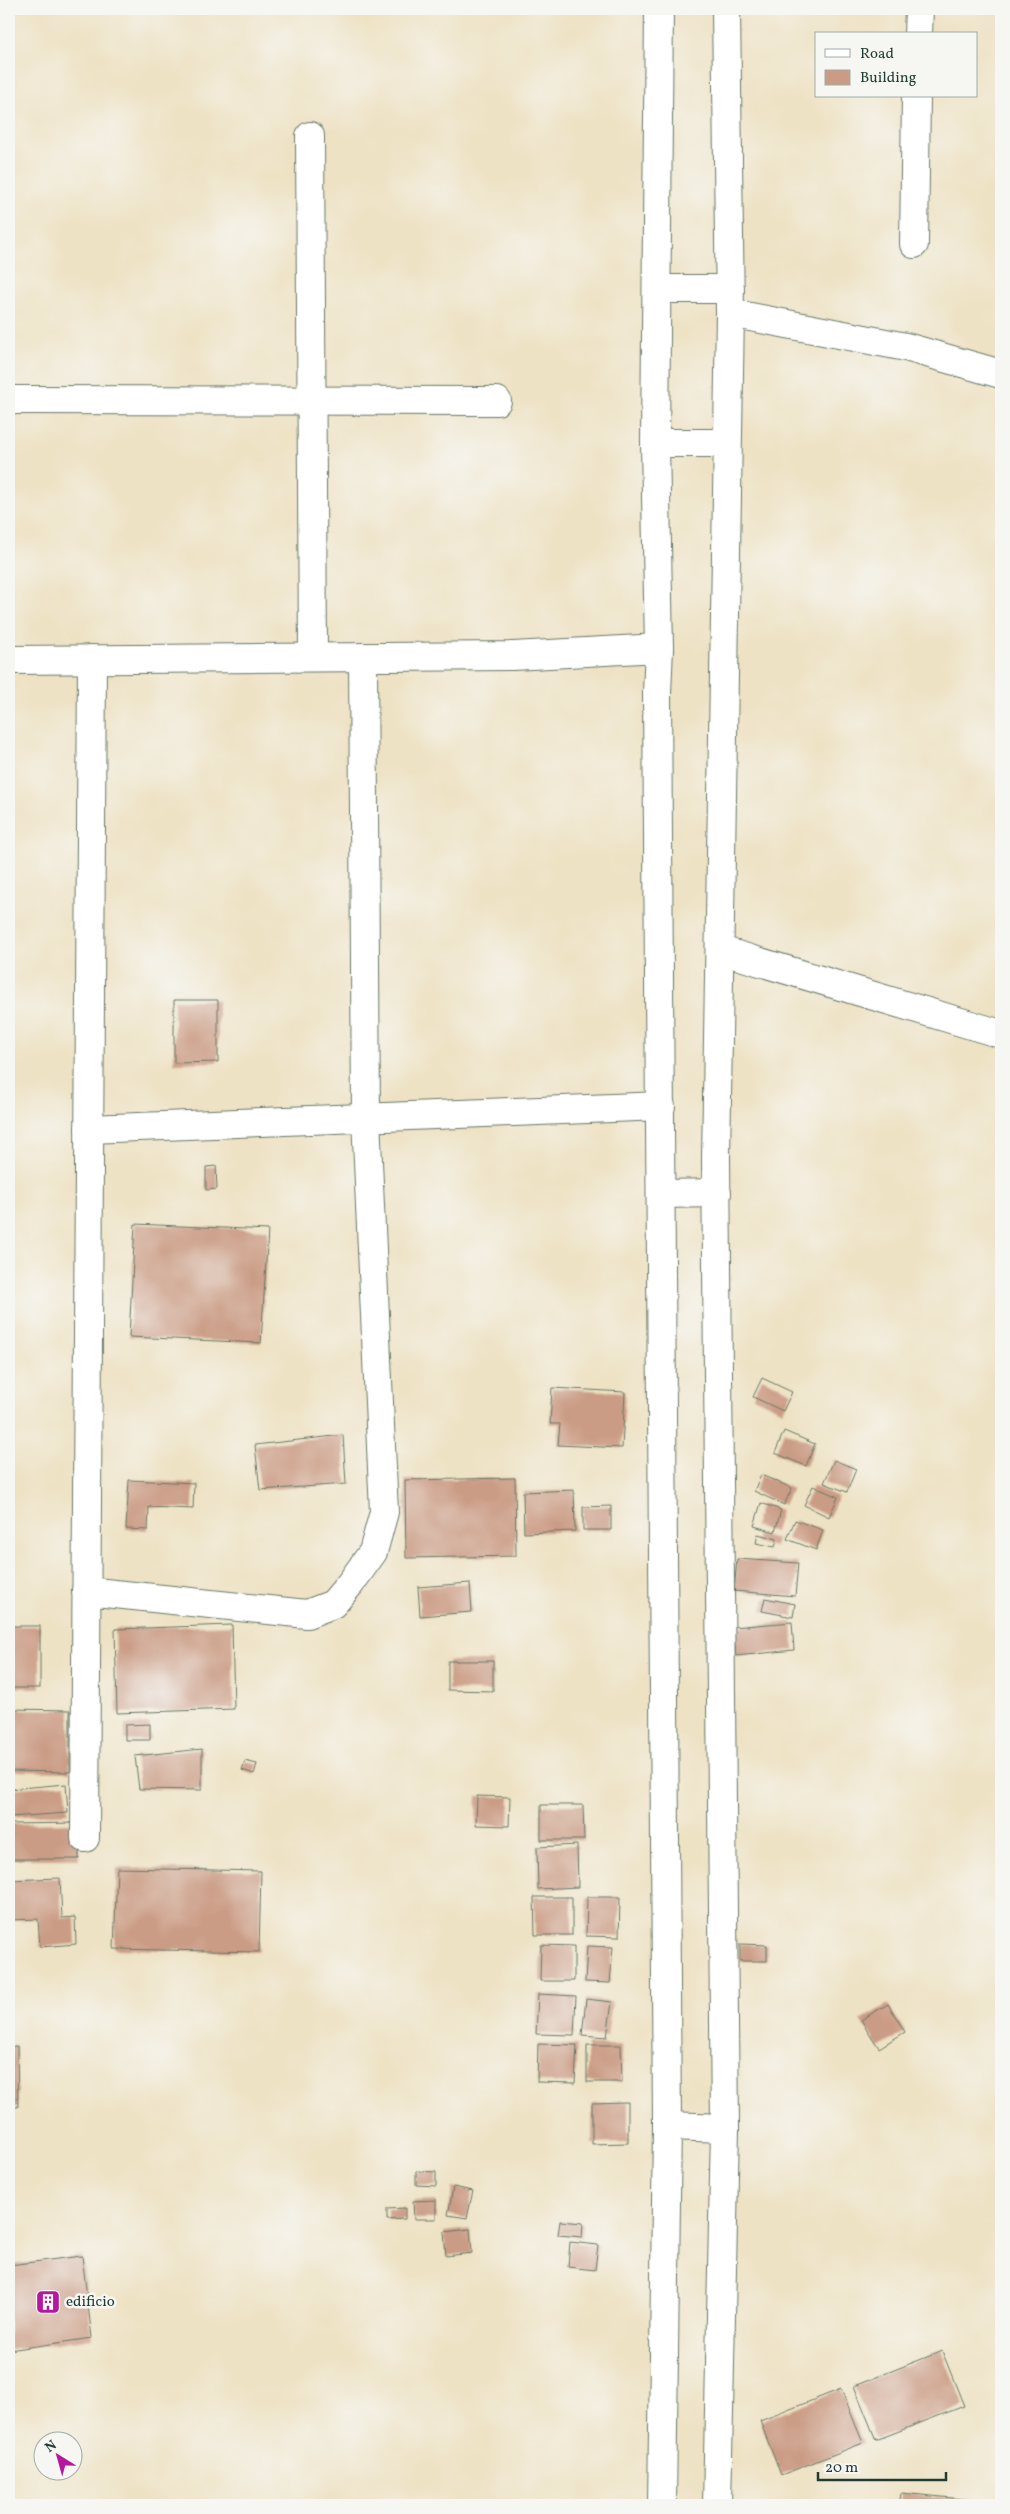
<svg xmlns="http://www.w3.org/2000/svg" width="1010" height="2514" font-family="Vollkorn,serif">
  <rect width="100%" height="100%" fill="#f6f6f2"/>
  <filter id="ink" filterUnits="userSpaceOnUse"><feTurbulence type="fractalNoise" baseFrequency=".02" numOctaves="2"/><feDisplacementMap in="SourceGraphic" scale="10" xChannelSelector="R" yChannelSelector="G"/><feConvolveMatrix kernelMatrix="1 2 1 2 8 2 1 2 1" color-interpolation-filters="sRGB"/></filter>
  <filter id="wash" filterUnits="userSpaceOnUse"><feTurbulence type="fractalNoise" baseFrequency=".0096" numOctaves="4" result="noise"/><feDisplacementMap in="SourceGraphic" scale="20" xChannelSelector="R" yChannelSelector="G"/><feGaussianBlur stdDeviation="1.12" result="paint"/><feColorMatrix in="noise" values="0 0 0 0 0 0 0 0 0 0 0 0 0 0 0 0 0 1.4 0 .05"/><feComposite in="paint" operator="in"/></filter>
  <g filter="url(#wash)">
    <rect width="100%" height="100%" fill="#eee2c4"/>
    <g id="blocks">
      <g fill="#cb9c85">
        <path d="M174,1000H218V1062L174,1063Z"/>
        <path d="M216,1166L217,1189L206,1190V1167Z"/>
        <path d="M135,1224L268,1230L261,1343L129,1337Z"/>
        <path d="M762,1378L792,1392L783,1411L753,1397Z"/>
        <path d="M552,1388L625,1392L622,1448L558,1445L560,1424H550Z"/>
        <path d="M784,1431L815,1444L806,1466L775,1453Z"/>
        <path d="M343,1435L346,1484L260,1490L255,1445Z"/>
        <path d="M834,1460L856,1469L847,1492L824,1483Z"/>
        <path d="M761,1475L792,1488L784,1505L754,1491Z"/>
        <path d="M515,1478L516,1556L406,1558L405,1480Z"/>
        <path d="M129,1480L194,1483L193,1509L149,1507L148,1530L126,1529Z"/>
        <path d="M813,1486L838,1497L829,1517L804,1505Z"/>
        <path d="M574,1490L575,1531L524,1533L523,1492Z"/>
        <path d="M761,1503L781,1510L775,1532L754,1526Z"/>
        <path d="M611,1506V1530H583V1507Z"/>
        <path d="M795,1520L823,1530L816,1550L787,1539Z"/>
        <path d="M758,1534L777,1539L775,1547L756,1543Z"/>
        <path d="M737,1559L798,1563L795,1596L734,1591Z"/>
        <path d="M470,1583L472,1612L420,1616L418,1587Z"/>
        <path d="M765,1598L795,1604L793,1617L762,1611Z"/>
        <path d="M792,1622L794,1650L736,1656L733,1627Z"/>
        <path d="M232,1625L234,1709L117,1713L115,1629Z"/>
        <rect x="9" y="1626" width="31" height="62"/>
        <path d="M448,1661H493V1691L448,1690Z"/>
        <path d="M9,1709L70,1710V1772L9,1771Z"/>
        <path d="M150,1724V1740H125V1725Z"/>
        <path d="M202,1749V1790L139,1789L135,1756Z"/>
        <path d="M245,1761L257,1764L254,1774L242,1770Z"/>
        <path d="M66,1784L68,1813L9,1817V1789Z"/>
        <path d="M477,1796L510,1797L509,1826L476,1825Z"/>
        <path d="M541,1805H583L584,1840H541Z"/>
        <path d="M79,1823V1859H9V1824Z"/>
        <path d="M577,1845L578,1887L538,1889L537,1847Z"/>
        <path d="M117,1868L261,1871L259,1952L114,1949Z"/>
        <path d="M60,1878L62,1918L75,1917L76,1944L40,1947L38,1919L9,1920V1880Z"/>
        <path d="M534,1897H572V1935H535Z"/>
        <path d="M587,1897H620L619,1937L586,1936Z"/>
        <path d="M740,1944L767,1945V1961H740Z"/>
        <path d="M541,1945L574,1946V1981H540Z"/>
        <path d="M587,1946L613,1947L610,1983L585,1982Z"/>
        <path d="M538,1994L576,1996L574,2035L536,2034Z"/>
        <path d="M586,1999L612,2002L607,2037L582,2035Z"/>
        <path d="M888,2004L905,2032L879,2048L861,2020Z"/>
        <path d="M538,2044L577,2045L575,2083L537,2082Z"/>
        <path d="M587,2045H621L622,2082H587Z"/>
        <path d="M17,2046L18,2107H9V2047Z"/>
        <path d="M628,2102V2143L592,2144V2103Z"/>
        <path d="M416,2171L436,2172V2186L416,2185Z"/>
        <path d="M453,2187L473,2191L467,2218L448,2215Z"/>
        <path d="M436,2200V2219H414L413,2201Z"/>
        <path d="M405,2208V2219L387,2220V2209Z"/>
        <path d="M560,2221L583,2223L582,2237L558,2235Z"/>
        <path d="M470,2229L472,2253L446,2256L444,2232Z"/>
        <path d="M570,2242L598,2245L595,2270L568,2267Z"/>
        <path d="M82,2256L92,2338L9,2350V2265Z"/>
        <path d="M942,2351L964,2406L876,2440L854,2386Z"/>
        <path d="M841,2389L863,2443L781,2475L760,2421Z"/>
        <path d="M901,2493L983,2501V2505H899Z"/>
      </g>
    </g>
  </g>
  <g filter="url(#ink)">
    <use href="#blocks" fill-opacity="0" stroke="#677766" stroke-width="1"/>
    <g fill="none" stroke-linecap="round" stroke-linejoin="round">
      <defs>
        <g id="minor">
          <path d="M659,9L655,443L659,648L657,693L667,2126L662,2505"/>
          <path d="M918,34L919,9"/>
          <path d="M310,136L313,657"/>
          <path d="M914,244L916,96"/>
          <path d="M657,289H730"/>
          <path d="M730,313L906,347L1001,374"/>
          <path d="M9,400L497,401"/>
          <path d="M655,443H727"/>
          <path d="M9,660L513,656L659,648"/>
          <path d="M720,950L1001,1034"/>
          <path d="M89,1129L661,1106"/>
          <path d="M662,1194L717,1193"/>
          <path d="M86,1591L307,1614L333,1604L350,1584L373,1552L384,1512L366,1118L363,657"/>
          <path d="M85,1838L92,659"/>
          <path d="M667,2126L725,2128"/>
          <path d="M717,2505L725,2128L716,1158L730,313L726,9"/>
        </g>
      </defs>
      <use href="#minor" stroke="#677766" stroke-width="30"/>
      <use href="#minor" stroke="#fff" stroke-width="28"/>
    </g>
  </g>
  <defs>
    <symbol id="building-square" viewBox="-11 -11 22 22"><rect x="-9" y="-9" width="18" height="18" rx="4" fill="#b5179e" stroke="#f6f6f2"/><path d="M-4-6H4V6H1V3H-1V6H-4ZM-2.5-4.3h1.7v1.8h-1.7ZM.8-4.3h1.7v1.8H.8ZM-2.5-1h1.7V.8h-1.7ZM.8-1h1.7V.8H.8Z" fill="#fff"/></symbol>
  </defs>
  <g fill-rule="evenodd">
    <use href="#building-square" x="34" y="2288" width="28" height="28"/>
  </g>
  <g text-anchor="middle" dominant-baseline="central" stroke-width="5" stroke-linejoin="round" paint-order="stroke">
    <g font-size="15" fill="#1f3d34" stroke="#f6f6f2" text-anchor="start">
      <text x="66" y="2302">edificio</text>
    </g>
  </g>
  <rect width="1010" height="2514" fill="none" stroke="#f6f6f2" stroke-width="30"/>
  <rect x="815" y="32" width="162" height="65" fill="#f6f6f2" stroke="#a0aca6"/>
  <rect x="825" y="49" width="25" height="8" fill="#ffffff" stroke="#a0aca6"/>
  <text x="860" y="58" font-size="15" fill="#1f3d34">Road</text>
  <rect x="825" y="70" width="25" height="15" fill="#cb9c85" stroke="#a0aca6"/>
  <text x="860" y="82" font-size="15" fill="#1f3d34">Building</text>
  <g transform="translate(58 2456) rotate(323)"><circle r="24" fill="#f6f6f2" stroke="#a0aca6"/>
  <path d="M0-4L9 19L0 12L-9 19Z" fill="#b5179e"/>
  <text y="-8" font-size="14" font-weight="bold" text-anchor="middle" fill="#1f3d34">N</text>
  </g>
  <path d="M818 2472v8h128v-8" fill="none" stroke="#1f3d34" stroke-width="2.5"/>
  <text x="825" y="2472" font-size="15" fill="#1f3d34" stroke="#f6f6f2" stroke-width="4" paint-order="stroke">20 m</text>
</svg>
